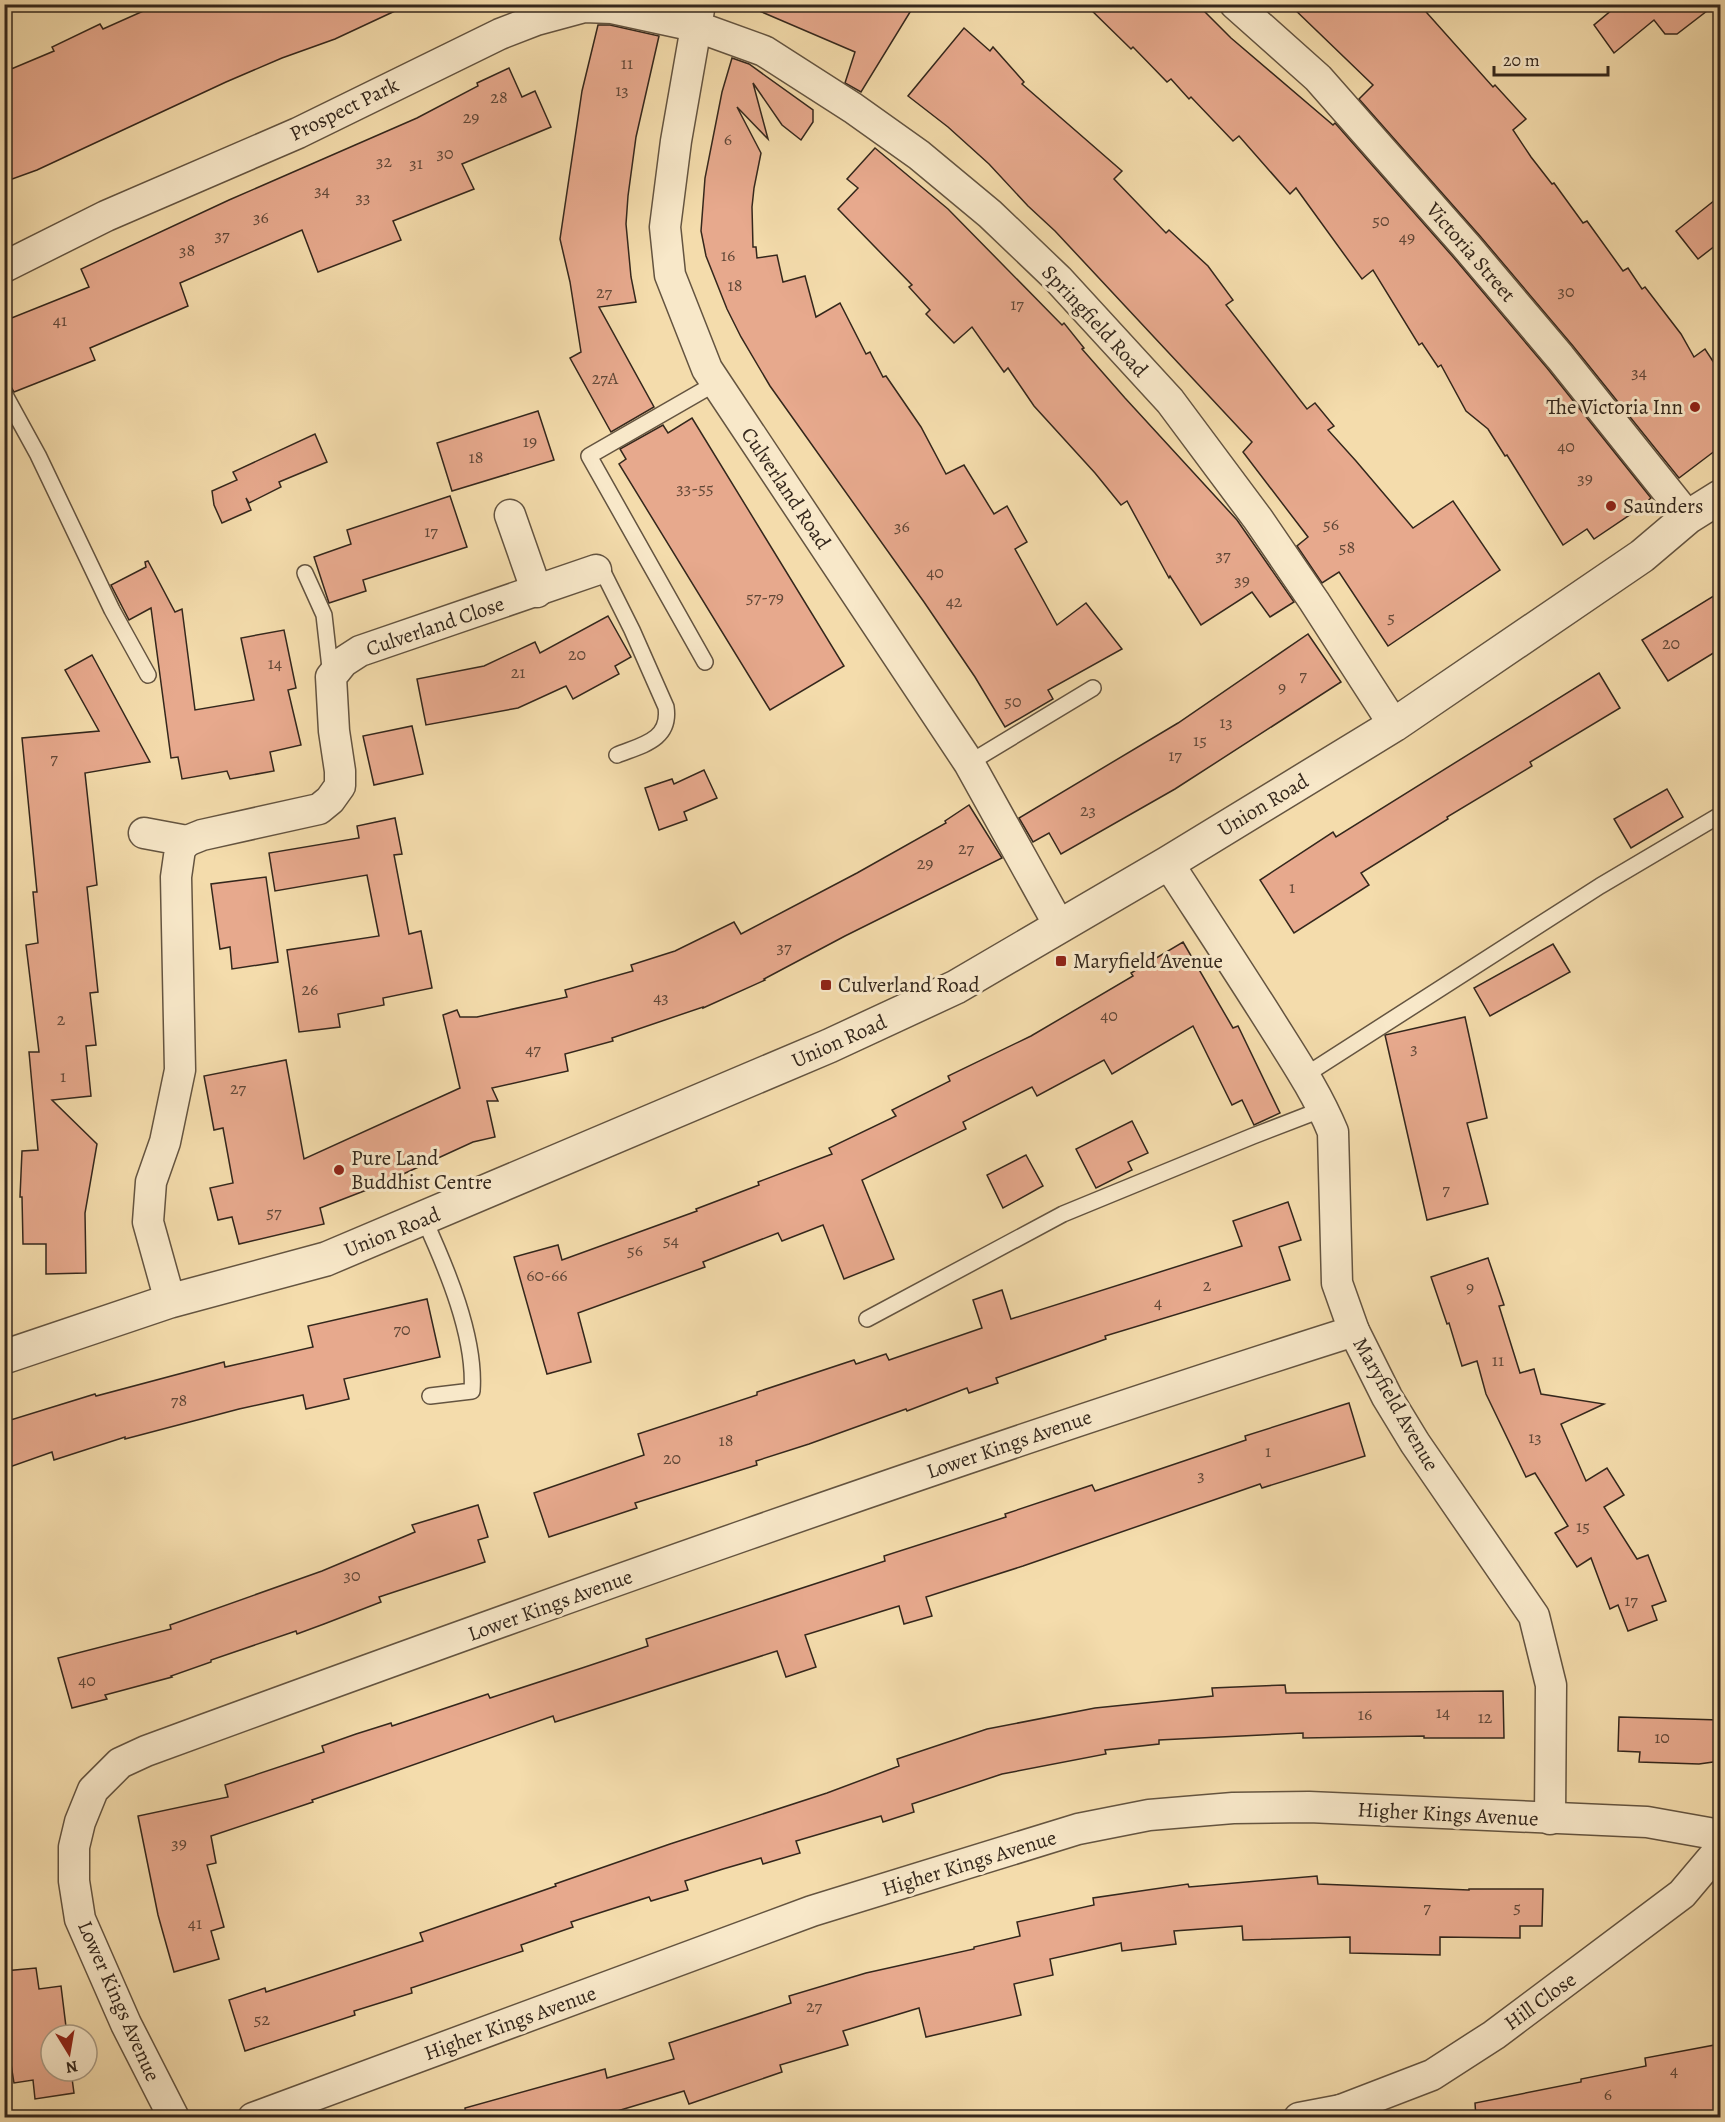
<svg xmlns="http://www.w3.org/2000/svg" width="1725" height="2122" font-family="Alegreya,serif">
  <rect width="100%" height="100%" fill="#f4dcac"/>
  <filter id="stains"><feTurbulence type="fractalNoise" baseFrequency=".00333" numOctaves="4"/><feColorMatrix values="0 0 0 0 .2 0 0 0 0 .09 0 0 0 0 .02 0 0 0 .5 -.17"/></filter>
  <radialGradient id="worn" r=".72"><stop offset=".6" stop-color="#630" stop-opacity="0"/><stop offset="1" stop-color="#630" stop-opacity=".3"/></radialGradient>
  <g fill="#e7a98d" stroke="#34271c" stroke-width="1.5">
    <path d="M159,4H410L335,39L282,58L226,82L37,170L4,182V72L54,51L52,47L100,24L103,29Z"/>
    <path d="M743,4H915L861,92L845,83L855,52Z"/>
    <path d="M1085,4H1197L1231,38L1333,125L1335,123L1454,258L1547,368L1651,498L1645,503L1646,504L1594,539L1587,529L1563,545L1507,455L1505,456L1488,429L1466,411L1441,365L1438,367L1422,343L1419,345L1373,270L1362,279L1296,188L1290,194L1239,136L1233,141L1191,97L1189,99L1171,79L1167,82L1133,47L1131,49Z"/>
    <path d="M1289,4H1419L1493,87L1495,85L1526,119L1513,130L1531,157L1552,184L1554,183L1583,223L1587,221L1623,271L1628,268L1642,289L1645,287L1681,334L1694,357L1705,349L1720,372V447L1679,478L1573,346L1480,236L1359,99L1373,85Z"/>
    <path d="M1619,4H1716L1677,34H1665L1654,20L1614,53L1594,25Z"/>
    <path d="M598,25H610L659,36L636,137L628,196L626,224L631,277L636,302L599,307L654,407L611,432L570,358L581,352L570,282L560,239L582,91Z"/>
    <path d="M964,28L990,51L993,47L1024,82L1022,84L1122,171L1114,179L1166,233L1169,230L1208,266L1233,300L1226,305L1307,409L1315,403L1334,426L1328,430L1356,461L1413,528L1453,501L1500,570L1388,646L1339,572L1322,583L1297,546L1308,537L1243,452L1252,442L1055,231L1028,206L989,164L948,127L908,96Z"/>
    <path d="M732,58L749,64L813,110V122L801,140L782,125L753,83L768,139L737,107L761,153L754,188L752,207L753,247H756L757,258L777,255L783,282L805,276L816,317L840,303L866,354L870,352L883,377L886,376L921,427L946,474L964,465L994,514L1007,506L1027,542L1015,549L1057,625L1086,603L1122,649L1048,690L1053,699L1005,727L975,677L924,602L770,386L741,337L727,309L706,256L701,231L705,178L722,92Z"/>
    <path d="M509,68L522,97L535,91L551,127L462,164L474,189L393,221L401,240L318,272L302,230L180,283L188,306L90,348L95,360L14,392L10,385L4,383V321L89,287L81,269L229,200L417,118L478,86L477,83Z"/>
    <path d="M875,148L948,209L1062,325L1064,323L1084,348L1082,349L1125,398L1237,520L1294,602L1270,617L1252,592L1201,625L1170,576L1169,578L1127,501L1121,505L1095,473L1034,406L1008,368L1004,372L972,327L954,343L926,314L930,310L909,287L912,285L838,209L858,188L847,179Z"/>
    <path d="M1720,196V242L1698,259L1676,231Z"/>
    <path d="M538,411L554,460L452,491L437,443Z"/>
    <path d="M692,418L844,666L770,710L619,464L626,459L620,449L663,425L668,433Z"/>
    <path d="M315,434L327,462L279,482L281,487L249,503L246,498L251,510L222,523L214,505L212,491L237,480L233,472Z"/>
    <path d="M450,496L467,547L363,580L366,591L329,603L314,557L351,544L347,530Z"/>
    <path d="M148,561L175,612L182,609L195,710L254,700L241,638L284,630L296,688L288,690L301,745L270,752L274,771L230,779L227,771L182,779L178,757L171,758L151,608L129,620L111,585L146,567L145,562Z"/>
    <path d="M1720,592V649L1668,681L1642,640Z"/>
    <path d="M608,616L631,657L615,666L619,674L573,699L566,686L518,708L426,725L417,679L484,666L535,642L540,653Z"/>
    <path d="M1308,634L1341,682L1175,789L1061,854L1049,833L1033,842L1019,818L1178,723Z"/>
    <path d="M92,655L150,762L85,773L97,885L87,887L98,992L90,993L96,1045L86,1046L91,1096L52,1100L97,1144L85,1213L86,1273L46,1274V1244H23L22,1197H20L22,1151L38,1150L29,1052H39L26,945L38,943L33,892H37L22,738L99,731L65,670Z"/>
    <path d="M1599,673L1620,708L1530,762L1532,766L1447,817L1448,819L1361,873L1369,885L1294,933L1260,880L1333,832L1336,837Z"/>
    <path d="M412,726L423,774L374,785L363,736Z"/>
    <path d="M704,770L717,798L684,812L687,820L659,830L645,788L672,779L674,784Z"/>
    <path d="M1667,789L1683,817L1631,848L1614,819Z"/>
    <path d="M969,805L1002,858L845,936L764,979L765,980L703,1008V1007L612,1038L613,1041L565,1054L568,1071L492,1088L498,1101H487L495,1137L473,1142L377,1186L320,1208L324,1224L239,1244L232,1217L218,1220L210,1188L233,1183L223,1128L214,1130L204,1076L286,1060L304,1159L460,1088L443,1015L457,1010L460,1017H477L567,997L565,990L633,971L631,965L675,951L734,922L741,934L857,873L946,823L945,821Z"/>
    <path d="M395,818L402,854L394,855L409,934L421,931L432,988L383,998L384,1005L338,1014L340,1027L299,1032L287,950L379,936L367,875L275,891L269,853L359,838L357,826Z"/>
    <path d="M266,877L278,962L232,969L230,947L220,949L211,884Z"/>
    <path d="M1183,942L1233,1028L1238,1026L1280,1113L1254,1125L1242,1100L1232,1105L1193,1026L1112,1074L1104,1060L1037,1096L1032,1087L963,1122L966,1129L862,1180L894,1259L844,1279L823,1225L782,1241L778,1233L703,1262L705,1267L578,1313L591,1362L547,1374L514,1257L558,1245L562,1260L697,1211L696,1209L759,1185L758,1182L832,1154L829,1148L896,1116L892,1110L950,1081L948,1076L1031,1036L1133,976L1131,973Z"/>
    <path d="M1553,944L1570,972L1490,1016L1474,988Z"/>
    <path d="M1465,1017L1487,1118L1467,1123L1488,1204L1427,1220L1385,1035Z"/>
    <path d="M1132,1121L1148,1153L1128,1162L1132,1170L1096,1188L1076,1149Z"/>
    <path d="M1026,1155L1043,1186L1003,1208L987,1175Z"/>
    <path d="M1288,1202L1301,1240L1279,1247L1290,1280L1105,1336L1106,1339L996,1378L998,1383L969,1393L967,1388L907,1411L906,1409L809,1444L756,1461L757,1465L635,1503L637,1508L549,1537L534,1493L644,1455L638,1434L757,1395V1392L854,1360L856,1364L886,1354L889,1360L982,1328L973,1300L1002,1290L1011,1319L1242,1246L1233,1221Z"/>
    <path d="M1488,1258L1504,1305L1499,1306L1520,1373L1534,1369L1541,1394L1604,1404L1561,1424L1586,1481L1607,1468L1624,1495L1604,1507L1637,1559L1648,1555L1666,1601L1652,1606L1657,1620L1628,1631L1618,1605L1610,1609L1591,1558L1577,1567L1555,1533L1568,1526L1535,1473L1526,1477L1486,1394L1477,1361L1462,1366L1449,1323L1447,1324L1431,1277Z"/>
    <path d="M427,1299L440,1357L344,1379L349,1399L306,1409L303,1395L239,1409L125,1439V1437L54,1460L52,1452L4,1469V1422L95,1394L96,1396L224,1362L225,1367L313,1347L308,1326Z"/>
    <path d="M1349,1403L1365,1456L1262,1488L1260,1484L1023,1566L926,1597L932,1616L904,1624L899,1606L805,1635L816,1667L786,1677L777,1651L555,1722L553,1716L370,1780L312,1800L313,1802L211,1836L216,1863L207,1865L224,1927L211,1931L219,1959L174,1972L158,1915L138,1816L228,1797L225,1785L324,1752L322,1746L356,1734L391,1723L392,1726L488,1694L490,1698L582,1668L648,1646L646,1639L885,1561L884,1556L1006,1517L1005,1514L1092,1485L1095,1491L1246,1440L1245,1436Z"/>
    <path d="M478,1505L488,1537L478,1540L485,1562L379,1597L381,1602L324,1624L297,1634L296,1631L211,1660V1662L171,1676L172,1677L105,1695L107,1699L72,1708L58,1658L171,1629L170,1625L322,1571L415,1532L412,1525Z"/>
    <path d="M1285,1685L1286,1693L1503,1691L1504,1738H1424V1736L1303,1738V1733L1159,1740V1744L1105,1750L1106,1754L1002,1774L912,1804L914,1812L883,1822L881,1816L796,1841L800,1853L763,1864L761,1858L723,1869L685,1881L688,1890L651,1901L649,1897L571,1922L573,1927L521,1945L523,1951L411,1988L412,1993L354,2011L355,2015L245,2051L229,2000L265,1988L266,1992L423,1941L420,1933L556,1886L555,1884L670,1844L827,1793L899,1766L897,1759L987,1729L1095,1708L1213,1696L1212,1688Z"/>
    <path d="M1619,1717L1720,1720V1761L1699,1764L1639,1762L1640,1752L1618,1751Z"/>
    <path d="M1317,1876L1318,1884L1469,1890V1889H1543L1542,1926H1520V1938L1440,1937V1955L1350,1953V1937L1243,1940L1242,1926L1174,1931L1176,1944L1122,1951L1121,1943L1050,1959L1053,1975L1014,1984L1021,2015L926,2037L919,2008L843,2031L848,2045L780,2065L782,2072L689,2104L684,2091L594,2118H466L465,2108L605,2069L607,2078L674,2059L669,2043L791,2003L789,1996L866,1973L974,1949V1947L1020,1936L1017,1922L1094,1905L1093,1898L1188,1884L1189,1887Z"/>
    <path d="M36,1968L39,1989L61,1986L67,2035H51V2071H71L74,2093L35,2099L33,2080L14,2083L4,2020V1971Z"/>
    <path d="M1720,2044V2118H1476L1475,2103L1581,2082V2079L1646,2066L1645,2058Z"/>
  </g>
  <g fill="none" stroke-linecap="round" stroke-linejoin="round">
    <defs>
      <g id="service">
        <path d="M4,393L38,455L112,610L148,675"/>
        <path d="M596,570L604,574L632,630L666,707C671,740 642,745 617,755"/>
        <path d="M305,573L324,615L331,677"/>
        <path d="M705,662L589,456L716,383"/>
        <path d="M969,763L1093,688"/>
        <path d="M1304,1076L1600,886L1720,815"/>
        <path d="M424,1219C446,1267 476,1337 472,1391L430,1396"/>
        <path d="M867,1319L1063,1214L1253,1136L1323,1109"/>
      </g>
      <g id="minor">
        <path d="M700,4L676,141L665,227L670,275L707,369L969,763L1060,927"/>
        <path d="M1235,4L1318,78L1467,247L1560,357L1688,517"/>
        <path d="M4,267L106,216L298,133L500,34L536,20L584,7L612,8L695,26L764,51L853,108L919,155L990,214L1058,279L1170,401L1258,519L1314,601L1394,725"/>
        <path d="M510,515L537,592"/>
        <path d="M144,833L187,841L180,849L176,877L180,1070L165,1142L151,1182L148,1222L170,1301"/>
        <path d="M187,841L202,835L319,809L330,800L340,786V771L334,731L331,677L343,662L360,651L596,570"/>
        <path d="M1168,863C1203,917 1238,970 1272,1024C1294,1059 1317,1093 1333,1132L1337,1283L1354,1331L1387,1397L1415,1443L1534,1616L1551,1685L1550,1819"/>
        <path d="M174,2118L126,2024L80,1919L74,1881V1847L80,1822L93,1790L120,1763L146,1751C546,1604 948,1460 1354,1331"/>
        <path d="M253,2118L812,1911L1078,1829L1149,1815L1233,1808L1309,1807L1647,1822L1720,1835"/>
        <path d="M1299,2118L1341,2110"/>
        <path d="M1338,2118L1341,2110L1432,2075L1494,2035L1682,1894L1720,1849"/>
      </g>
      <path id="tertiary" d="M4,1357L170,1301L326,1259L829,1046L956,987L1168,863L1394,725L1642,556L1688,517L1720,497"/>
    </defs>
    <use href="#service" stroke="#645440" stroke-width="18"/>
    <use href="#minor" stroke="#645440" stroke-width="33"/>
    <use href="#tertiary" stroke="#645440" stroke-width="36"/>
    <use href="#service" stroke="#f8e8c9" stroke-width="15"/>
    <use href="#minor" stroke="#f8e8c9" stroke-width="30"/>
    <use href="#tertiary" stroke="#f8e8c9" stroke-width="33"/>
  </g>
  <g fill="#8f2418" stroke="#f8e8c9" stroke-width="2">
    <circle cx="1695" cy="407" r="6"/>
    <circle cx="1611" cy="506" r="6"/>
    <rect x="1055" y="955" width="12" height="12" rx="3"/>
    <rect x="820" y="979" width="12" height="12" rx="3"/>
    <circle cx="339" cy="1170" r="6"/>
  </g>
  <g text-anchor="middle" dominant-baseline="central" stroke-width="6" stroke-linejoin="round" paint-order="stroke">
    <g font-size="18" fill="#614838">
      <text x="627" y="63">11</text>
      <text x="622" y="90">13</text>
      <text x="499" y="97">28</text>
      <text x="471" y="117">29</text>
      <text x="728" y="139">6</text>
      <text x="445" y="153">30</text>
      <text x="384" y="161">32</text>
      <text x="416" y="163">31</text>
      <text x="322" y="190">34</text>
      <text x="363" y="197">33</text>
      <text x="261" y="217">36</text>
      <text x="1381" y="220">50</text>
      <text x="222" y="235">37</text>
      <text x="1407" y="237">49</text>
      <text x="187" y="250">38</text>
      <text x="728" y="255">16</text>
      <text x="735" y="285">18</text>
      <text x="1566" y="291">30</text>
      <text x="604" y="292">27</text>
      <text x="1017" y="304">17</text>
      <text x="60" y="320">41</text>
      <text x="1639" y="372">34</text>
      <text x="605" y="378">27A</text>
      <text x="530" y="441">19</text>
      <text x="1566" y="446">40</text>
      <text x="476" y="457">18</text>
      <text x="1585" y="478">39</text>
      <text x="695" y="488">33-55</text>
      <text x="1331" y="524">56</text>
      <text x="902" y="526">36</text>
      <text x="431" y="531">17</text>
      <text x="1347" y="547">58</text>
      <text x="1223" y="555">37</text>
      <text x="935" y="572">40</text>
      <text x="1242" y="580">39</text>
      <text x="765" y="597">57-79</text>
      <text x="954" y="601">42</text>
      <text x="1391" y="617">5</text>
      <text x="1671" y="643">20</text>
      <text x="577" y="654">20</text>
      <text x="275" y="663">14</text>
      <text x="518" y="672">21</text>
      <text x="1303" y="675">7</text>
      <text x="1282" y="687">9</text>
      <text x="1013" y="701">50</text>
      <text x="1226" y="722">13</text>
      <text x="1200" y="740">15</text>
      <text x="1175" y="755">17</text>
      <text x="54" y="758">7</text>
      <text x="1088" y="810">23</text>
      <text x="966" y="848">27</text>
      <text x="925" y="863">29</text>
      <text x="1292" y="887">1</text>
      <text x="784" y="947">37</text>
      <text x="310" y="989">26</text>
      <text x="661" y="997">43</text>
      <text x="1109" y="1015">40</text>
      <text x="61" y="1019">2</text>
      <text x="1414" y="1048">3</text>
      <text x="533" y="1049">47</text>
      <text x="63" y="1076">1</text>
      <text x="238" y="1088">27</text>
      <text x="1446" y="1189">7</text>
      <text x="274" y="1212">57</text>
      <text x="671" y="1240">54</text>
      <text x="635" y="1250">56</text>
      <text x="547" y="1275">60-66</text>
      <text x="1207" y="1285">2</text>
      <text x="1470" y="1287">9</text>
      <text x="1158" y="1302">4</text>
      <text x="402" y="1329">70</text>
      <text x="1498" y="1360">11</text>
      <text x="179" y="1400">78</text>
      <text x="1535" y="1437">13</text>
      <text x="726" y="1440">18</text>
      <text x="1268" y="1451">1</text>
      <text x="672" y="1458">20</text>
      <text x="1201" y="1475">3</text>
      <text x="1583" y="1526">15</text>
      <text x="352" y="1575">30</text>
      <text x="1631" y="1600">17</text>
      <text x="87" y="1680">40</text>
      <text x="1443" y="1712">14</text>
      <text x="1365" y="1714">16</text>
      <text x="1485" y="1717">12</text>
      <text x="1662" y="1737">10</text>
      <text x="179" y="1843">39</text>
      <text x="1427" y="1907">7</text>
      <text x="1517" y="1907">5</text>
      <text x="195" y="1923">41</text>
      <text x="814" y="2006">27</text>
      <text x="262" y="2019">52</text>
      <text x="1674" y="2070">4</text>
      <text x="1608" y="2094">6</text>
    </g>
    <g font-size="21" fill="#34271c" stroke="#f8e8c9">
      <text transform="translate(344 109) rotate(-26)">Prospect Park</text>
      <text transform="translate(1471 252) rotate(49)">Victoria Street</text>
      <text transform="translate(1095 321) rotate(47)">Springfield Road</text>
      <text transform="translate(786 488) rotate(56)">Culverland Road</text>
      <text transform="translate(435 626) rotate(-19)">Culverland Close</text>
      <text transform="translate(1263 805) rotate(-31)">Union Road</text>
      <text transform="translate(839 1041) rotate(-24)">Union Road</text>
      <text transform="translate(392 1232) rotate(-22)">Union Road</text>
      <text transform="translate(1396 1404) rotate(60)">Maryfield Avenue</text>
      <text transform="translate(1009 1444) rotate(-19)">Lower Kings Avenue</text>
      <text transform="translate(550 1605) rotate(-20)">Lower Kings Avenue</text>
      <text transform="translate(1448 1814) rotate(3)">Higher Kings Avenue</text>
      <text transform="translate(969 1863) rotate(-17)">Higher Kings Avenue</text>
      <text transform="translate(119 2001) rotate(66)">Lower Kings Avenue</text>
      <text transform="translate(1540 2001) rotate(-36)">Hill Close</text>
      <text transform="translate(510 2023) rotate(-20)">Higher Kings Avenue</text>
    </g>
    <g font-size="21" fill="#34271c" stroke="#f8e8c9" text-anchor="start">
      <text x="1683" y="407" text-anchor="end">The Victoria Inn</text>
      <text x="1623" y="506">Saunders</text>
      <text x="1073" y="961">Maryfield Avenue</text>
      <text x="838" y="985">Culverland Road</text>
      <text x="351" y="1158">Pure Land<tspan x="351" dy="24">Buddhist Centre</tspan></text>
    </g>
  </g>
  <rect width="1725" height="2122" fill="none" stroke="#f4dcac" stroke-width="24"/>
  <rect x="6" y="6" width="1713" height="2110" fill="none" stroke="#34271c" stroke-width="3"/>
  <rect x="12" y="12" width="1701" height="2098" fill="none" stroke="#34271c" stroke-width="1.5"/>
  <g transform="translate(69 2053) rotate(169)"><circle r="28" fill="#f8e8c9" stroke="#aa9b84" stroke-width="1.5"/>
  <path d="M0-4.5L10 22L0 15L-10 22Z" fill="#8f2418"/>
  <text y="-9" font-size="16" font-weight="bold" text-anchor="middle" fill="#34271c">N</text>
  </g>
  <path d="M1494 66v9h114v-9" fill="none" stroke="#34271c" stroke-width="3"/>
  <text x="1503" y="66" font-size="18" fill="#34271c" stroke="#f8e8c9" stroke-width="4.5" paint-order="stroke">20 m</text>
  <rect width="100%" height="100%" filter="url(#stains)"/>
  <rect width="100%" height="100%" fill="url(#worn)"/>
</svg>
